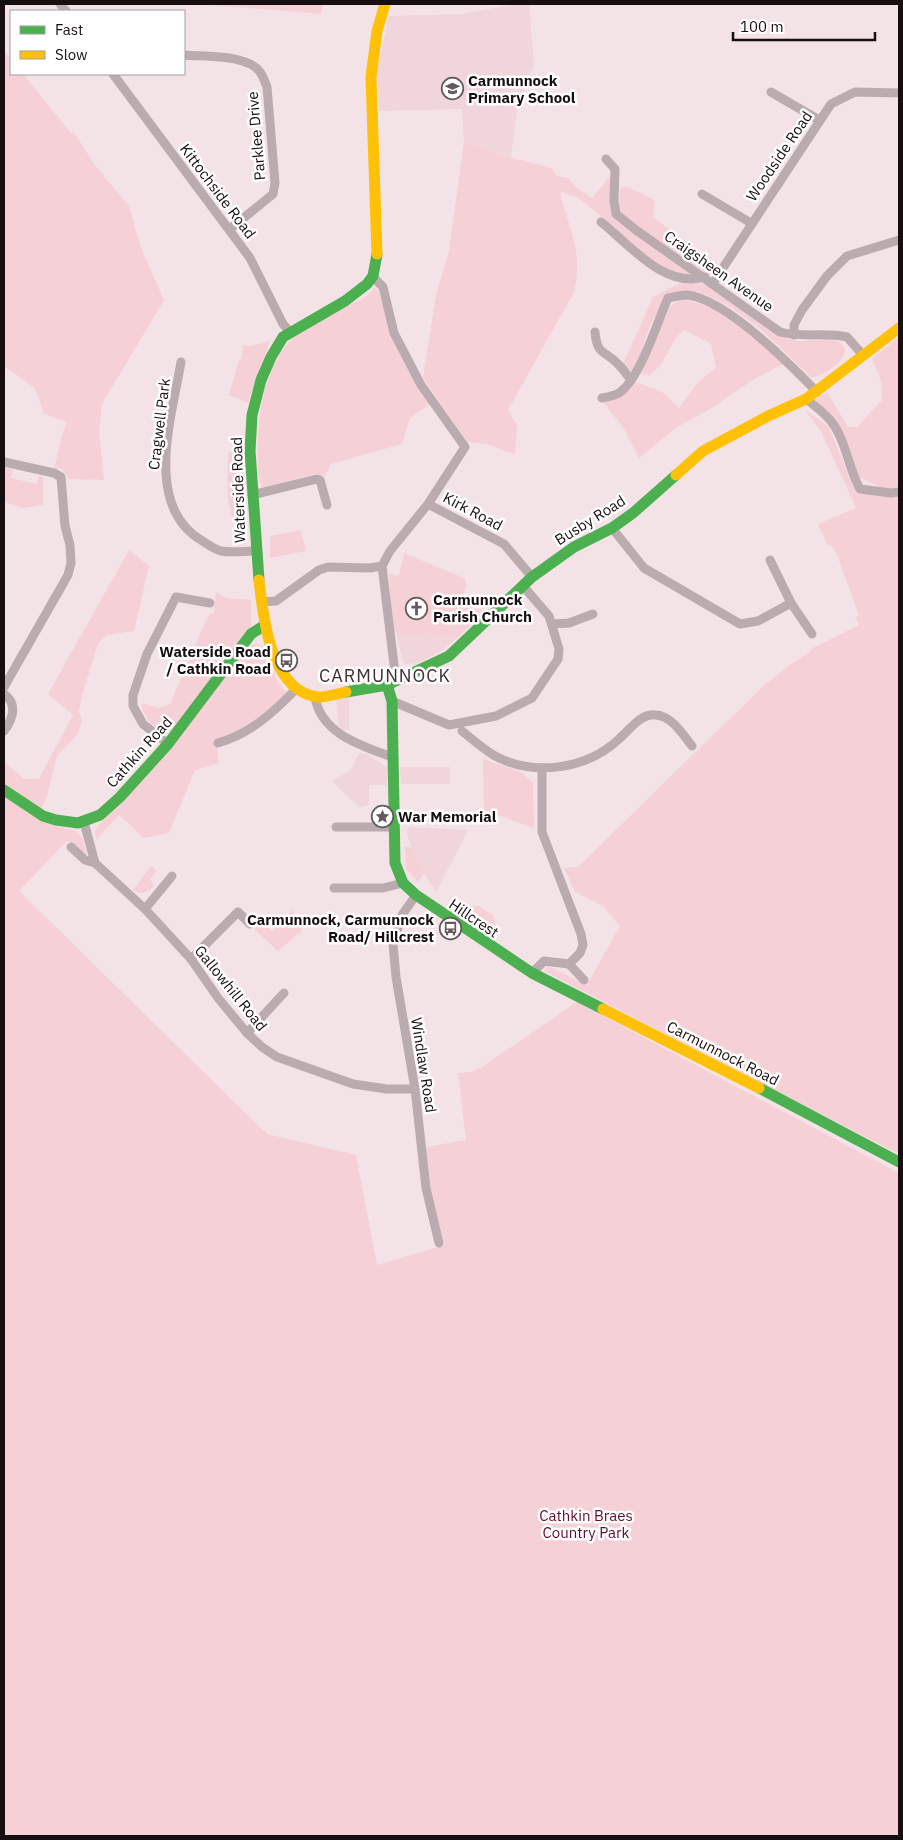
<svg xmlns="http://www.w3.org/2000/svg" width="903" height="1840" font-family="'IBM Plex Sans',sans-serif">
  <rect width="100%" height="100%" fill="#f3e3e6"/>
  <g fill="#f0d5da">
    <path d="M517,4H529L534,64L517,111L511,157L500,155L464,141L462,109L379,111L377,70L389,16L460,14Z"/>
    <path d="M397,634L450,635L455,640L441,651L418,663L406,664L402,659Z"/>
    <path d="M349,695V730H343L339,726L336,699Z"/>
    <path d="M359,753L366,754L387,767V785H369V805L359,807L332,781L351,770Z"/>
    <path d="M400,767H450V784H401Z"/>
    <path d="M408,827L468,830L436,892L417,862L407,834Z"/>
  </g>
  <g fill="#f5d1d7">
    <path d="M200,4H323L321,14Z"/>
    <path d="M4,50L11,60V74H23L71,133L74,132L94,164L129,206L141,248L164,300L102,404L99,432L104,480L69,479L62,469L54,468C59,452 60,437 67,422L44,414L35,388L4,366Z"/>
    <path d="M464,141L500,155L552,168L556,176L568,178L576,187L592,198L610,176L611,212L692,274C657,277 609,220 581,200C575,196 567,194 560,191C568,230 584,248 574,292L508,410L517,426L515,455L487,444L467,442L423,378L436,295L449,251Z"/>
    <path d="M625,186L655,200L653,217L720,267L713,274H706L619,213L620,189Z"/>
    <path d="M691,282L705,284L773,332C781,336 790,340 799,341C813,342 830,335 842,344C856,355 821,378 811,377C780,348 732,295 688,291C681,291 672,294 666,296L649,329L634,370H628L623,364L653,297L680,283Z"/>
    <path d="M375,287C386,299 385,318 391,333C400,359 415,382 430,404L410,418L402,444L331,464L325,476L316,474L264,488C256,481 258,458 258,448C257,412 267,358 297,335C318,320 344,308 367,296Z"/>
    <path d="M683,300C718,304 761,338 783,364L751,381L712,408L676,428L639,458L624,429L603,401L626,391L636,382L662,392L679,408L698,382L716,368L711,344L684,330C668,343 668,363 649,375L641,374L669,307L676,302Z"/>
    <path d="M899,337V487L885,490L856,475L825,410L815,400L827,392L848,427H857L882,400L881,381L872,359Z"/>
    <path d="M270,341L248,403L229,395L239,360H241L243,345L250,346Z"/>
    <path d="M803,408L829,427L854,488L862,493L899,495V1154L544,971L548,966L587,985L620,926L603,906L575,892L564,868L578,867L762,687L791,664L810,652L809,650L859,625L855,617L859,616L836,552L831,545L828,546L818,524L856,508L821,431Z"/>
    <path d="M242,444L246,532L245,541C223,510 228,489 228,454Z"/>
    <path d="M4,467L13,470L11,478L37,484L39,476L43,477V505L23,508L4,502Z"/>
    <path d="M301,530L306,551L270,558V536Z"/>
    <path d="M129,550L149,566L134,631L106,635L98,644L82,695L79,711L82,721L77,735L57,756L46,799L41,809L4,783V762L24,779H39L73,715L48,694Z"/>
    <path d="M404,553L464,578L467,585L461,600L470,607L485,612L455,640L450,635L397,634L392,623L389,574L399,576Z"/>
    <path d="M216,592L226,598L251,600V626L172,731C156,735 143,717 141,703L160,708L170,704L208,616L214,612Z"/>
    <path d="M258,644L264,648L277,681L287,694L271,711L217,747L219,763L195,770L169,833L144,838L119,815L96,840L95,831L98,826L159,762L249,646Z"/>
    <path d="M483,759L521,772L533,783L534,828L484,810Z"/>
    <path d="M4,796C27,812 46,827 75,830L83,839L87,855L67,841L19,891L267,1134L356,1155L377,1265L445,1245L432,1198L426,1147L466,1140L458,1073L471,1072L482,1067L577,1002L899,1173V1836H4Z"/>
    <path d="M405,846L412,848L424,874L418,882L406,869Z"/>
    <path d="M151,866L157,871L150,879L154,886C147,892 141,896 133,890Z"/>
    <path d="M471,906H479L493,915L496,926L493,932L463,911Z"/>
    <path d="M292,910L302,931L278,951L254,929L260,923L273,931Z"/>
  </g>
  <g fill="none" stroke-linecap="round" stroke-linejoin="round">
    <g stroke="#baacae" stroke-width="9">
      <path d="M60,4L66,11"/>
      <path d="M184,55C205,57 247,54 260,72C263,76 265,82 267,87L275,183L273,194L230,229"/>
      <path d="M113,74L250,258L283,324L290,332"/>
      <path d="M771,92L819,120"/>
      <path d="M606,159L615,169L614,201L616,214L636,230L780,332C803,338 825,332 847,337L863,355"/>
      <path d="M702,194L751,223"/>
      <path d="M601,222C629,244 664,289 705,277"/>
      <path d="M372,276L383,287L394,333L421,385L465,447L428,504"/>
      <path d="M713,283L831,104L855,92L899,93"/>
      <path d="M595,332C597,356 605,350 619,365C623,369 627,375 631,380"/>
      <path d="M794,335V325L802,310L827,276L847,256L899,240"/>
      <path d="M181,362C172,416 143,505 201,540C207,544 214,549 221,551C232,553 245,551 256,551"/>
      <path d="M602,398C607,397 613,396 617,394C639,383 657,322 668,298C674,297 681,295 687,295C726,299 790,364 817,392"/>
      <path d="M806,399C814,405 823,412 830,420C846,439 848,468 860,489L891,493L899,492"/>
      <path d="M4,462L54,473L61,477L65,526L70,545L71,563L68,575L4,687"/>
      <path d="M252,495L317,479L320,480L327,505"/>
      <path d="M612,528L644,568L740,624L758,621L791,603"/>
      <path d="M770,560L791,603L812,634"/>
      <path d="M261,602L276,601L319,570L328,567L370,568L382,566"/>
      <path d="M553,624L569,623L593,614"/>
      <path d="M396,681L382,566L390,551L428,504L504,544L532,577"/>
      <path d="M4,694C18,704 13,719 4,731"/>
      <path d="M315,697C321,734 362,746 392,757"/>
      <path d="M392,701L449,725L496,716L532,698L558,659L559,649L549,616L523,586"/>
      <path d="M462,731C472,739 483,749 495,756C535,777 587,769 619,739C630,730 640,713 656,715C672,716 683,735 692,746"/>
      <path d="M218,743C250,734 274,712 296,689"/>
      <path d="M168,744L143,724L133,706V695L147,654L176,597L210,603"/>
      <path d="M84,822L95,863L145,909L191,959L218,998L247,1033L262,1047L277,1057L353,1084L387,1089H415"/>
      <path d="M336,827H393"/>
      <path d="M71,847L85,860L95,863"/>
      <path d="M334,888H383L403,883"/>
      <path d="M416,895L402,915L393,944L396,977L415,1089L426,1188L439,1243"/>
      <path d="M145,909L172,876"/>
      <path d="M191,959L238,912L250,924"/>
      <path d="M569,964L584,980"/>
      <path d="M532,973L544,961L569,964L580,953L583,945L581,934L542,832V768"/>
      <path d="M247,1033L284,993"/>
    </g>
    <g stroke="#4caf50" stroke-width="11">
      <path d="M259,580L250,451L252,415L261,380L271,357L283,337L345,301L367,284L373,276L377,254"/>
      <path d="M387,685L392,701L395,863L403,883L416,895L532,973L603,1009"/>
      <path d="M346,692L387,685L449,656L532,577L574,547L612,528L633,513L676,475"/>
      <path d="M4,790L43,816L56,820L78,823L100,815L120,797L168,744L251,634L265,625"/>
      <path d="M759,1088L899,1162"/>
    </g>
    <g stroke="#ffc107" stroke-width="11">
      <path d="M377,254L371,77L377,31L385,4"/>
      <path d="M676,475L703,451L768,416L806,399L899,328"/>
      <path d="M259,580C263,618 271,693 319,697C327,697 337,694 346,692"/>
      <path d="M603,1009L759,1088"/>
    </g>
  </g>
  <defs>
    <symbol id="school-ring" viewBox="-11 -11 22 22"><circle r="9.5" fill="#fff" stroke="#64595b" stroke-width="1.5"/><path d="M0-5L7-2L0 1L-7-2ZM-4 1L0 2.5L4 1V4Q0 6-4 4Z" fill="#64595b"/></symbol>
    <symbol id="church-ring" viewBox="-11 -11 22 22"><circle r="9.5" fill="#fff" stroke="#64595b" stroke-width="1.5"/><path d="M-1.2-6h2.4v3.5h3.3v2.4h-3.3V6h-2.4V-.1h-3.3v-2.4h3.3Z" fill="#64595b"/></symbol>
    <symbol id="bus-ring" viewBox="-11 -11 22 22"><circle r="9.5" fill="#fff" stroke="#64595b" stroke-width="1.5"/><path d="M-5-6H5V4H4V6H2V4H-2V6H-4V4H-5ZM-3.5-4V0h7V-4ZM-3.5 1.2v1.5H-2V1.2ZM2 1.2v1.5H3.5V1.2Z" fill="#64595b"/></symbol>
    <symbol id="sight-ring" viewBox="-11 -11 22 22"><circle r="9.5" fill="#fff" stroke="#64595b" stroke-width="1.5"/><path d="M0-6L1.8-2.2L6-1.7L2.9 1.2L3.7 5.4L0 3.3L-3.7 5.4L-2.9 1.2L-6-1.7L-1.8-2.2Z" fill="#64595b"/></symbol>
  </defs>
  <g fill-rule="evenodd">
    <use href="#school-ring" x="440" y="76" width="25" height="25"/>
    <use href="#church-ring" x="404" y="596" width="25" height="25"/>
    <use href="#bus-ring" x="274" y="648" width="25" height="25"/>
    <use href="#sight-ring" x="370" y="804" width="25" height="25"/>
    <use href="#bus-ring" x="438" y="916" width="25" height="25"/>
  </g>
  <g text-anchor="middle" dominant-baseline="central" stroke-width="5" stroke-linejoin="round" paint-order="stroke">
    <g font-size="15" font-weight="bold" fill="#170e10" stroke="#fff" text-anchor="start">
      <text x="468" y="80">Carmunnock<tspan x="468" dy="17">Primary School</tspan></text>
      <text x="433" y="599">Carmunnock<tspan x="433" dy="17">Parish Church</tspan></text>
      <text x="271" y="651" text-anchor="end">Waterside Road<tspan x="271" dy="17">/ Cathkin Road</tspan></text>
      <text x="398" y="816">War Memorial</text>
      <text x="434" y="919" text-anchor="end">Carmunnock, Carmunnock<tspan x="434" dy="17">Road/ Hillcrest</tspan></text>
    </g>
    <g font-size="15" fill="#170e10" stroke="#fff">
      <text transform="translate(256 136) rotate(-95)">Parklee Drive</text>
      <text transform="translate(779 156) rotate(-56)">Woodside Road</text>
      <text transform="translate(218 191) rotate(53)">Kittochside Road</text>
      <text transform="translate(719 271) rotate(35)">Craigsheen Avenue</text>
      <text transform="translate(159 424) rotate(-83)">Cragwell Park</text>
      <text transform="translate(238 490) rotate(-92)">Waterside Road</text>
      <text transform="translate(473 511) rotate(28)">Kirk Road</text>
      <text transform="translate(590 520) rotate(-32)">Busby Road</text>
      <text transform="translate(139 752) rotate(-48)">Cathkin Road</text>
      <text transform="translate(474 918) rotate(34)">Hillcrest</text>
      <text transform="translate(231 988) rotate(51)">Gallowhill Road</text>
      <text transform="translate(723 1053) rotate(27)">Carmunnock Road</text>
      <text transform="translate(424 1065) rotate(81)">Windlaw Road</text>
    </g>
    <g font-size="15" fill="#600d29" stroke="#fff">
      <text x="586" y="1515">Cathkin Braes<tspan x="586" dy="17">Country Park</tspan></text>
    </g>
    <g font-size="18" letter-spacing="1" fill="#422d31" stroke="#fff">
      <text x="385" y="675">CARMUNNOCK</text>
    </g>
  </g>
  <rect width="903" height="1840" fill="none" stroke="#170e10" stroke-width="10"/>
  <rect x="10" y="10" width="175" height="65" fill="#ffffff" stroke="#a29f9f"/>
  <rect x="20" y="26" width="25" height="8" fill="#4caf50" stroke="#a29f9f"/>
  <text x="55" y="35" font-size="15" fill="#170e10">Fast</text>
  <rect x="20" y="51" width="25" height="8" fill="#ffc107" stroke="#a29f9f"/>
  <text x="55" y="60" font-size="15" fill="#170e10">Slow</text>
  <path d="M733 32v8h142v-8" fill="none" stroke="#170e10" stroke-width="2.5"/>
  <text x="740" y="32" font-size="15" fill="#170e10" stroke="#ffffff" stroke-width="4" paint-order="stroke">100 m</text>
</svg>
